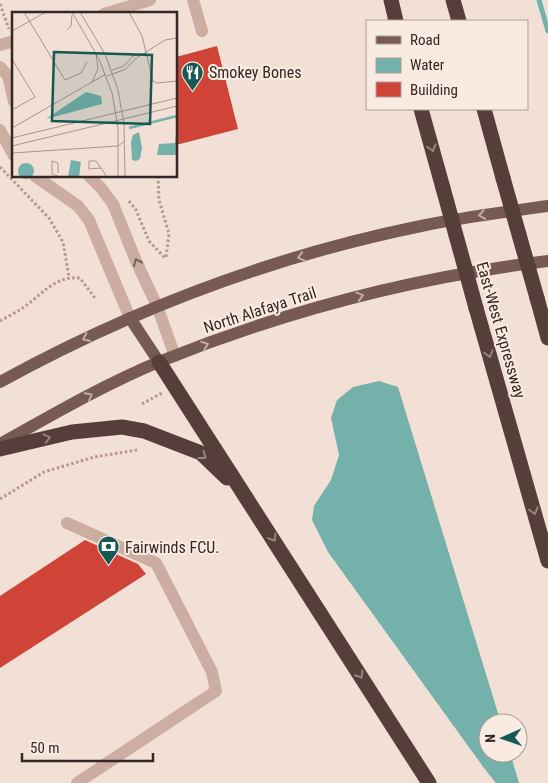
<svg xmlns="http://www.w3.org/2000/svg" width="548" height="783" font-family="'Roboto Condensed',sans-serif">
  <rect width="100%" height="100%" fill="#f2e0d6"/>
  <path fill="#73b1aa" d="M379,381L398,387L501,723H488V753H510L519,783H496L484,768L328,552L312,520L314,506L331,480L339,455L331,418L337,400L353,387Z"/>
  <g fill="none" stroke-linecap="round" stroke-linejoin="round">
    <path stroke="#73b1aa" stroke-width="5" d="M539,0L548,31"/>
  </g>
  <g fill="#cf4437">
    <path d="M217,46L238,129L176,145V57Z"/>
    <path d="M85,540L138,564L146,574L0,668V596Z"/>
  </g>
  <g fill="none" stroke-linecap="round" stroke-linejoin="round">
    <g stroke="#b7978b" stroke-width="3" stroke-dasharray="2.5 2.5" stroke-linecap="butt">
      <path d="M0,4L9,29"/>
      <path d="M0,167L49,218L63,242L69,277"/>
      <path d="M158,176L159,200L169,234L166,258"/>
      <path d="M129,201L136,210L149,241L166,259"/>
      <path d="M0,321C7,317 15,313 21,309C42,296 52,276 80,278L95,298"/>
      <path d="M142,404L162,393"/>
      <path d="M0,499L44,472L94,457L137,450"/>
    </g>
    <g stroke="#cbaea1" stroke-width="12">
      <path d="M193,0L202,31"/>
      <path d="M104,14L150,0"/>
      <path d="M0,45L14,41"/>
      <path d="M0,67L8,76L14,102"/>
      <path d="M0,130L14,156"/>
      <path d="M35,176L78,206L89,220L130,318"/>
      <path d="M89,176L101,188L113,204L136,261L157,306L175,356"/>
      <path d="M67,523L156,563L212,672L216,691L77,783"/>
    </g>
    <g stroke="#785a54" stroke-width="12">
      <path d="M130,318L159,362"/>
      <path d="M0,382C131,310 274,256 421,226C463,217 505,212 548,206"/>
      <path d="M0,444C52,415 105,384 161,361C285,311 415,277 548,261"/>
    </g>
    <g stroke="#563f3b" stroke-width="15">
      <path d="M391,0L396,21"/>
      <path d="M453,0L459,21"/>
      <path d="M421,109L443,188"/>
      <path d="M484,109L503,178"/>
      <path d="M537,298L548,338"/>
      <path d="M476,308L548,561"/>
      <path d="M159,362L429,783"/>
      <path d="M0,449L72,432L122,427L144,431L201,453L227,478"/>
    </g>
    <g stroke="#563f3b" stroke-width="15">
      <path d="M503,178L537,298"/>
      <path d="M443,188L476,308"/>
    </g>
  </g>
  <defs><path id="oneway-chevron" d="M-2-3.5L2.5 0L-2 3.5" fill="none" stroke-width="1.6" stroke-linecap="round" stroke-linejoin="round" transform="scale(1.25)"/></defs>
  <g stroke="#98847e">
    <use href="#oneway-chevron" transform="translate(432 148) rotate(74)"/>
    <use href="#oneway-chevron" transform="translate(489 354) rotate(74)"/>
    <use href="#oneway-chevron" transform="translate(47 438) rotate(-13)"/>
    <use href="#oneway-chevron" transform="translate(203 456) rotate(37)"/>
    <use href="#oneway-chevron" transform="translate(534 511) rotate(74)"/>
    <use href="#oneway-chevron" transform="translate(273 538) rotate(58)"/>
    <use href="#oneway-chevron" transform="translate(360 675) rotate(58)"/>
  </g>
  <g stroke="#c0aaa2">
    <use href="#oneway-chevron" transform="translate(482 215) rotate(171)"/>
    <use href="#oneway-chevron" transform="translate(301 257) rotate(164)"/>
    <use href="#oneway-chevron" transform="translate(360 296) rotate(-16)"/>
    <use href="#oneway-chevron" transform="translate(86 338) rotate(155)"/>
    <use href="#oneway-chevron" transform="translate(205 345) rotate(-20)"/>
    <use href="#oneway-chevron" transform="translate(89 396) rotate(-28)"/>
  </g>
  <use stroke="#78645c" href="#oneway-chevron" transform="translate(137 262) rotate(-114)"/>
  <defs>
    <symbol id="restaurant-pin" viewBox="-11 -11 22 30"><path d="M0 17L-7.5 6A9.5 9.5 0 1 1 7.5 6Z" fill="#185852" stroke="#faebe2"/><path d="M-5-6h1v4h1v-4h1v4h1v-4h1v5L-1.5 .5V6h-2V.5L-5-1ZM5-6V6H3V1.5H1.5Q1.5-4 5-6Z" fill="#fff"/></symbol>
    <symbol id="bank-pin" viewBox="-11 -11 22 30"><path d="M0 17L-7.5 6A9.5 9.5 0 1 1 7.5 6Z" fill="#185852" stroke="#faebe2"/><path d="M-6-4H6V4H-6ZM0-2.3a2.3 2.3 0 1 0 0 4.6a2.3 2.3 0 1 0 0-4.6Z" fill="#fff"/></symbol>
  </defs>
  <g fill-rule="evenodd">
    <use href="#restaurant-pin" x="180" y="60" width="25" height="34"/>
    <use href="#bank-pin" x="96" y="534" width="25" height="34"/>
  </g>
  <g text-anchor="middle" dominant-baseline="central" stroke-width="4" stroke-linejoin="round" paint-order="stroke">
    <g font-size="16" fill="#342724" stroke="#faebe2" text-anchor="start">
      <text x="209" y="72">Smokey Bones</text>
      <text x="125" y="547">Fairwinds FCU.</text>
    </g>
    <g font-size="16" fill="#342724" stroke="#faebe2">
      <text transform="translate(260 310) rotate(-18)">North Alafaya Trail</text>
      <text transform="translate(501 330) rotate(74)">East-West Expressway</text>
    </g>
  </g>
  <g transform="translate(12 12)">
    <rect width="165" height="165" fill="#f2e0d6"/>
    <path d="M74,80L89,84L90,92L34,107ZM165,109V143H145L147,132L163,131ZM127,120L130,136L128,147L124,149L120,148L119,130L121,123ZM59,148L69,150L67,165H56ZM6 159a8 8 0 1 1 16 0a8 8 0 1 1-16 0Z" fill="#73b1aa"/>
    <path fill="none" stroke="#73b1aa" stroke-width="2.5" d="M117,116L165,104"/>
    <path fill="none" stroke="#a6968f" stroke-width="1" d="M12,0L53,68L69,61L75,50M60,0L87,47L100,81L106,116V165M68,0L93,42L106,78L112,112L113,165M117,0L130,24L141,69L145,71L165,69M55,18L59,14L60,3M0,19L34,0M0,42L1,49L23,85L0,98M100,58L112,54L121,44L134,41M95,64L114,57L123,47L153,28L165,26M80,70L86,57L84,40M0,116L94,62M0,126L165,86M0,134L165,94M0,141L106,134L113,129M89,156L77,157V149H84L93,162L94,164V165M46,161V151L40,149V162L48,165"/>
    <path fill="#185852" fill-opacity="0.15" stroke="#185852" stroke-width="2.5" d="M42,40L140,43L138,112L40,109Z"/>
    <rect width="165" height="165" fill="none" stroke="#342724" stroke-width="2.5"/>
  </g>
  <rect x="366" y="20" width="162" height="90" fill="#faebe2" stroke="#ab9d96"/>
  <rect x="376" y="36" width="25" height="8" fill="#785a54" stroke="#ab9d96"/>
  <text x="410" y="45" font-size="15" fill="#342724">Road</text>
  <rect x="376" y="58" width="25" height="15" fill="#73b1aa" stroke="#ab9d96"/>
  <text x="410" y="70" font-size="15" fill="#342724">Water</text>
  <rect x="376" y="82" width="25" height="15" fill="#cf4437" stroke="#ab9d96"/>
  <text x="410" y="95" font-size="15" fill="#342724">Building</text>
  <g transform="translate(503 738) rotate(268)"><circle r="24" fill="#faebe2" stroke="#ab9d96"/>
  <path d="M0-4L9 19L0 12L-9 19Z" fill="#185852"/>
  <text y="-8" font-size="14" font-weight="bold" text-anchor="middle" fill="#342724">N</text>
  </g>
  <path d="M22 753v8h131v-8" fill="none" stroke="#342724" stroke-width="2.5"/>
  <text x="30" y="753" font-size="15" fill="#342724" stroke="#faebe2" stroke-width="4" paint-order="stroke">50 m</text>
</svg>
